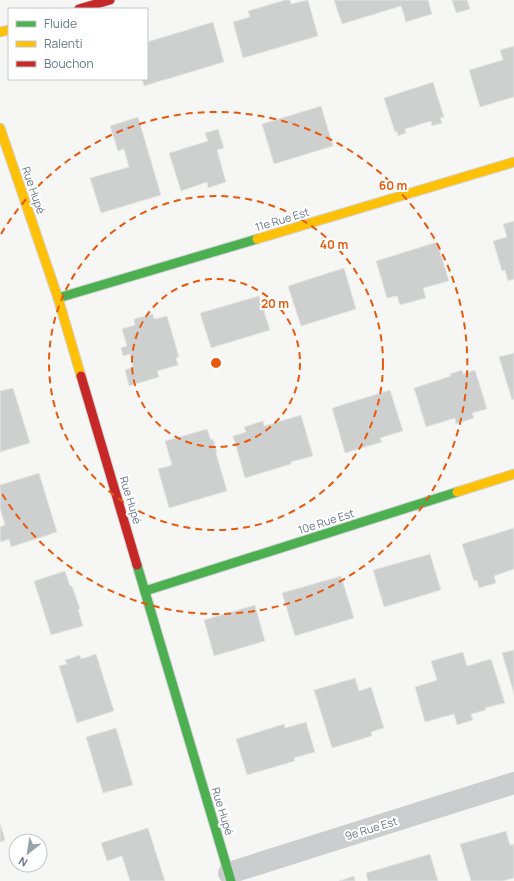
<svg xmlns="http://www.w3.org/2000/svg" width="514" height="881" font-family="Manrope,sans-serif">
  <rect width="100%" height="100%" fill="#f6f6f5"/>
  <g fill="#ced0d0" stroke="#e5e5e4">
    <path d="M285,0H290L291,4L308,0L318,36L243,58L233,22L250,17L248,11Z"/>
    <path d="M334,0H428L432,14L406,22L401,6L342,24Z"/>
    <path d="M452,0H467L470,9L456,13Z"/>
    <path d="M213,22L224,62L144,86L142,79H147V42Z"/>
    <path d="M514,46V97L480,107L469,70L503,60L500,50Z"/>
    <path d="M433,82L444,117L440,118L442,123L432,126L431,121L405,129L406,133L398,136L397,131L395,132L384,98Z"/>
    <path d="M321,106L333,146L274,164L262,124Z"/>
    <path d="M138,117L161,195L101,213L90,178L129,167L124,149L118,151L110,126Z"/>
    <path d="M218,129L224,148L217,150L226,182L208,188L207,182L181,191L169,153L208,141L205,133Z"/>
    <path d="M514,221V279L508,281L505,270L502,271L493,241L507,237L503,224Z"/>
    <path d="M437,242L449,281L423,288L426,298L400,305L397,296L387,298L376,261Z"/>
    <path d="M344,268L356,309L301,326L288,286Z"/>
    <path d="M259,296L270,330L211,348L200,313Z"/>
    <path d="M153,314L154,319L167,316L179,357L176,358L178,365L157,371L159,377L129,386L125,370L133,367L130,354L123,356L121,348L127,346L122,329L135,325L134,319Z"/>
    <path d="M514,353V399L512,400L499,357Z"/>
    <path d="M462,370L463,374L475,370L487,409L472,413L474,418L456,424L455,418L426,427L414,388L451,376L450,374Z"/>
    <path d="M13,388L30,443L0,452V391Z"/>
    <path d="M390,390L403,431L380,438L382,442L345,453L332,408Z"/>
    <path d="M301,415L313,456L291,462V464L245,478L233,436L246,432L244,427L263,421L264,426Z"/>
    <path d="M207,429L211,440L213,439L217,453H216L227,491L169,508L158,469L172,465L165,441Z"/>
    <path d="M39,473L57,532L11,547L9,539L1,542L0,540V527L5,525L0,508V485Z"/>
    <path d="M514,528V569L494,576L496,583L479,588L477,580L474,581L462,544Z"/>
    <path d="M430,554L441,590L384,607L373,570Z"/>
    <path d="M65,571L70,586H72L80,609H78L83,626L51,635L34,581Z"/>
    <path d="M341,576L354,618L295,636L282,593Z"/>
    <path d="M255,605L265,641L214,656L204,620Z"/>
    <path d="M514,650V694L502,653Z"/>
    <path d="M463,652L467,666L491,659L505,703L485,708L486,710L471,714L473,720L457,725L454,714L425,722L415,687L437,680L431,661Z"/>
    <path d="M96,654L114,711L77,723L59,666L67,664L65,660L80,655L81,659Z"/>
    <path d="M355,678L359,691L371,687L384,728L371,732L372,736L332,748L314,690Z"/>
    <path d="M306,722L315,752L294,758L295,761L247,775L236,739L284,724L285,728Z"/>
    <path d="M116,728L133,785L103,793L86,737Z"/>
    <path d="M0,823L5,840L0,842Z"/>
    <path d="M148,828L165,881H130L122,856L107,861L101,843Z"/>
    <path d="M506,831L510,845L514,844V878L503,881H471L460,844Z"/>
    <path d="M430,854L438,881H368L366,873Z"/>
    <path d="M354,876L355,881H339Z"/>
  </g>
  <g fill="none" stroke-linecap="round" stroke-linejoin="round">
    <defs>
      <g id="fast">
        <path d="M58,298L257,239"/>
        <path d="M137,565L231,881"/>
        <path d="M145,591L457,492"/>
      </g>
      <g id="slow">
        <path d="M0,32L9,30"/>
        <path d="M0,128L58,298L81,376"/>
        <path d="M257,239L514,162"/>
        <path d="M457,492L514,474"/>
      </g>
      <g id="jam">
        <path d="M79,9L110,0"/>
        <path d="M81,376L137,565"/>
      </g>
    </defs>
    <use href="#fast" stroke="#d2d4d4" stroke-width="11"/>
    <use href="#slow" stroke="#d2d4d4" stroke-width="11"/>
    <use href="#jam" stroke="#d2d4d4" stroke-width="11"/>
    <path stroke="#cccdce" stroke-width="22" d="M229,873L514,783"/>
    <use href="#fast" stroke="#4caf50" stroke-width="9"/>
    <use href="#slow" stroke="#ffc107" stroke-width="9"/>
    <use href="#jam" stroke="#c62828" stroke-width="9"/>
  </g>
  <g fill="none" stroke="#e8590c" stroke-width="2" stroke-dasharray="7 5">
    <circle cx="216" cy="363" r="84"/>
    <circle cx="216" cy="363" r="167"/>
    <path d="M1 234A251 251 0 1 1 1 492"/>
  </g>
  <g text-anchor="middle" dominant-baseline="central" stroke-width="4" stroke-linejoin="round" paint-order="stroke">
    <g font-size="11" fill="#667684" stroke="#fff">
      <text transform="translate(34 190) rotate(71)">Rue Hupé</text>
      <text transform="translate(282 219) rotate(-17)">11e Rue Est</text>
      <text transform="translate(131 500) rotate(73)">Rue Hupé</text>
      <text transform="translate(326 521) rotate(-18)">10e Rue Est</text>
      <text transform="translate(223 811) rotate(73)">Rue Hupé</text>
      <text transform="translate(371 828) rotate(-17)">9e Rue Est</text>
    </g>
  </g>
  <circle cx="216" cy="363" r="6" fill="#e8590c" stroke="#fff" stroke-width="2"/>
  <g font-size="12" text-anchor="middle" font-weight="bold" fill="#e8590c" stroke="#fff" stroke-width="4" stroke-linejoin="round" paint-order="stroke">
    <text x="393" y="190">60 m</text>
    <text x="334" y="249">40 m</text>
    <text x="275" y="308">20 m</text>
  </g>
  <rect x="8" y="8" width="140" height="72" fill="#ffffff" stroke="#c2c8ce"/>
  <rect x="16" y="21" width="20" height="6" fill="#4caf50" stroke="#c2c8ce"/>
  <text x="44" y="28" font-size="12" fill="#667684">Fluide</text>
  <rect x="16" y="41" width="20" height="6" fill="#ffc107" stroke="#c2c8ce"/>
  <text x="44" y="48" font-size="12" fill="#667684">Ralenti</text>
  <rect x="16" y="61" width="20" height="6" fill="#c62828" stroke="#c2c8ce"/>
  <text x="44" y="68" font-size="12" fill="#667684">Bouchon</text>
  <g transform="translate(28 853) rotate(210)"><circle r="19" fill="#ffffff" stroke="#c2c8ce"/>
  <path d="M0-3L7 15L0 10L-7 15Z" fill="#98a3ac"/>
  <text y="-6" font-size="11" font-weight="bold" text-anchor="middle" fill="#667684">N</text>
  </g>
</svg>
